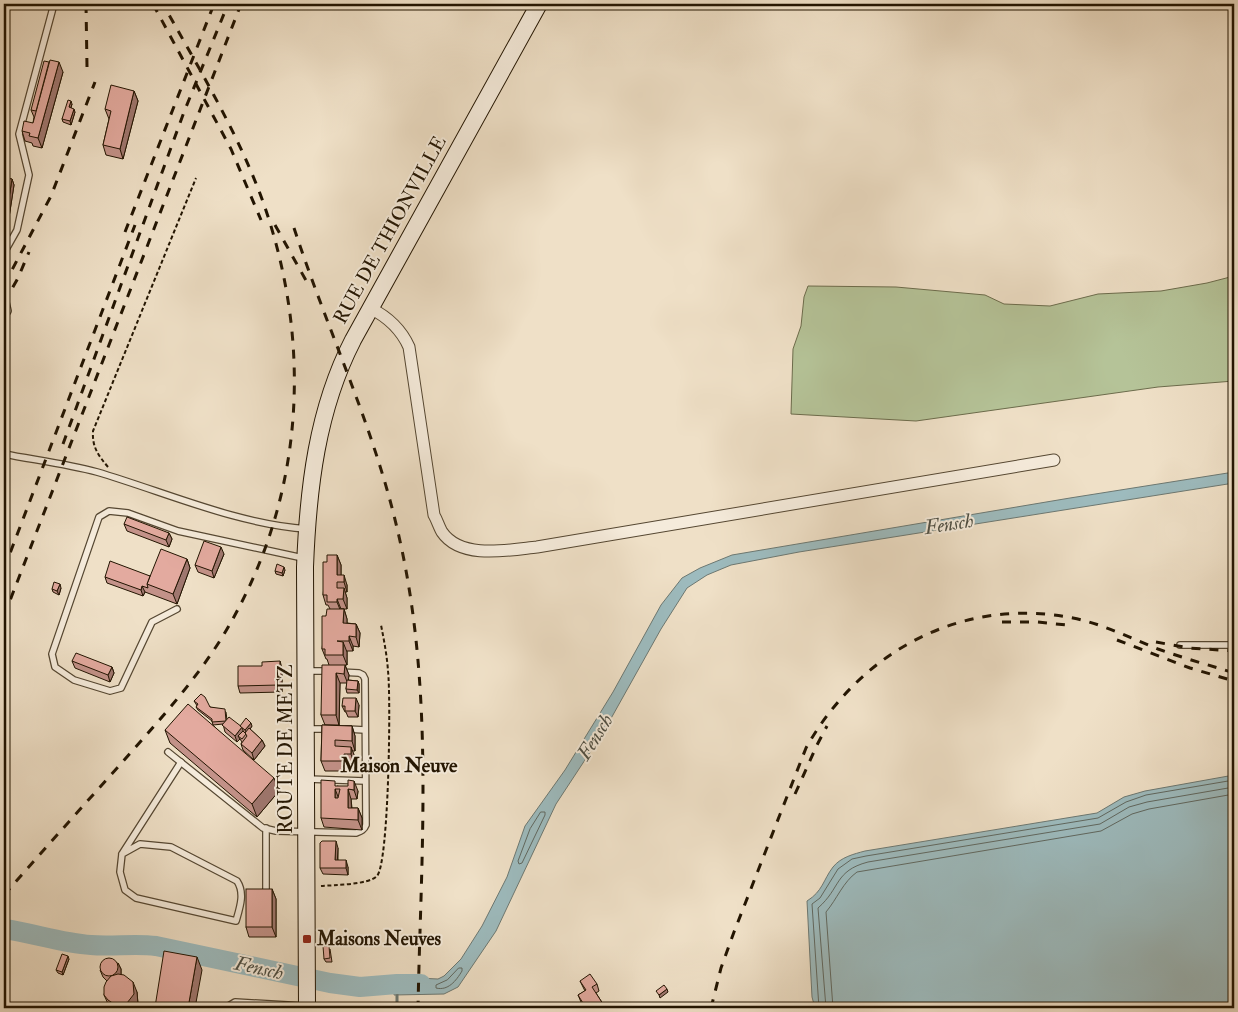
<svg xmlns="http://www.w3.org/2000/svg" width="1238" height="1012" font-family="'IM FELL Double Pica',serif">
  <rect width="100%" height="100%" fill="#efe0c7"/>
  <filter id="stains"><feTurbulence type="fractalNoise" baseFrequency=".004" numOctaves="4"/><feColorMatrix values="0 0 0 0 .2 0 0 0 0 .09 0 0 0 0 .02 0 0 0 .5 -.17"/></filter>
  <radialGradient id="worn" r=".72"><stop offset=".6" stop-color="#630" stop-opacity="0"/><stop offset="1" stop-color="#630" stop-opacity=".3"/></radialGradient>
  <path fill="#b5c398" stroke="#6c6c4c" d="M1234,276V381L1158,387L916,421L791,414L793,349L801,326L804,297L808,286L896,287L985,295L1004,304L1050,306L1098,294L1161,291L1207,283Z"/>
  <g fill="#9dbbbe" stroke="#6c7872">
    <path d="M1234,472V483L799,552L731,565L707,575L687,588L661,629L604,731L556,804L496,931L458,987L444,994L394,995V977L438,979L444,976L461,959L482,926L507,877L525,826L565,770L613,692L661,605L682,578L700,568L732,555L1070,498Z"/>
    <path d="M1234,775V1008H815L812,997L807,901C823,891 823,880 833,867C841,857 854,854 865,851L1097,813L1124,797L1145,791Z"/>
  </g>
  <g fill="none" stroke-linecap="round" stroke-linejoin="round">
    <g stroke="#606860" stroke-width="1">
      <path d="M541,812H545V815L522,863L519,864L518,861L530,829Z"/>
      <path d="M459,968H462V971C456,981 448,991 436,988V985L447,980Z"/>
      <path d="M819,1008L812,904L820,898L838,869L852,859L866,856L1098,818L1126,802L1146,795L1234,780"/>
      <path d="M826,1008L818,908C841,888 834,871 868,862L1100,824L1129,807L1147,802L1234,787"/>
      <path d="M833,1008L826,912C837,899 843,882 857,872L1101,831L1132,814L1149,809L1234,794"/>
    </g>
    <path stroke="#6c7872" stroke-width="3" d="M397,991V1008"/>
    <path stroke="#9dbbbe" stroke-width="20" d="M4,929C33,933 61,943 91,945C113,947 134,943 156,946L330,983L360,987L397,984H421"/>
    <defs>
      <g id="service">
        <path d="M4,253L17,230L29,175L19,134L54,4"/>
        <path d="M4,294L8,311L4,317"/>
        <path d="M4,454C35,460 67,464 97,472C165,492 236,524 307,529"/>
        <path d="M177,609L152,622L121,688L110,691L74,680L55,667L52,654L99,517L109,511L128,513L178,531L303,558"/>
        <path d="M1180,645H1234"/>
        <path d="M308,671H329"/>
        <path d="M307,729H328"/>
        <path d="M347,729L365,730"/>
        <path d="M168,752L263,828L276,831L356,833C361,831 364,830 366,825L365,679L363,675L359,673L340,672"/>
        <path d="M307,779L365,781"/>
        <path d="M122,854L140,844L171,847L237,881C245,893 240,907 236,921L136,898L125,890L120,872L122,854L181,762"/>
        <path d="M266,890V828"/>
        <path d="M225,1008L235,1002L305,1006"/>
      </g>
      <path id="minor" d="M370,308C388,317 401,329 409,347L434,515C437,520 439,527 442,532C461,560 509,550 537,547L1054,460"/>
      <path id="secondary" d="M307,1008L305,567C308,488 317,410 353,340L539,4"/>
    </defs>
    <use href="#service" stroke="#554732" stroke-width="8"/>
    <use href="#minor" stroke="#554732" stroke-width="13"/>
    <use href="#secondary" stroke="#221401" stroke-width="18"/>
    <g stroke="#221401" stroke-width="2" stroke-dasharray="4 2.5" stroke-linecap="butt">
      <path d="M108,467C98,455 92,447 93,431L196,178"/>
      <path d="M321,886C333,885 368,885 377,876C389,863 391,696 388,671C387,656 384,640 381,625"/>
    </g>
    <use href="#service" stroke="#f5ebdb" stroke-width="5.5"/>
    <use href="#minor" stroke="#f5ebdb" stroke-width="11"/>
    <use href="#secondary" stroke="#f5ebdb" stroke-width="16"/>
    <g stroke="#221401" stroke-width="3" stroke-dasharray="9 9" stroke-linecap="butt">
      <path d="M86,4L87,67"/>
      <path d="M153,4L231,149L261,220"/>
      <path d="M275,225L308,284"/>
      <path d="M294,228C327,329 373,425 397,528C435,686 421,848 418,1008"/>
      <path d="M125,232L214,4"/>
      <path d="M4,285L51,196L95,82"/>
      <path d="M4,303L18,278L29,252"/>
      <path d="M63,444L184,112L228,4"/>
      <path d="M4,569L135,225"/>
      <path d="M4,616L241,4"/>
      <path d="M1002,622H1037L1067,625"/>
      <path d="M1117,640L1190,668L1234,681"/>
      <path d="M1156,642L1189,648L1234,651"/>
      <path d="M795,794L817,745L827,726"/>
      <path d="M4,895C42,852 80,809 119,766C155,725 192,685 221,639C304,505 315,347 262,199C237,131 198,67 163,4"/>
      <path d="M711,1008L721,968L734,932L806,748C860,652 961,596 1073,618C1103,624 1130,638 1158,649C1183,658 1209,665 1234,673"/>
    </g>
  </g>
  <g fill="#c39289" stroke="#221401">
    <path d="M63,72L42,148L33,146L32,143L25,141L22,131L33,123L34,117L31,110Z"/>
    <path d="M134,91L138,101L123,159L106,155L103,145L109,119L105,109Z"/>
    <path d="M72,104L71,108L75,112L71,125L63,122L62,119Z"/>
    <path d="M4,178L12,179L14,185L6,237H4Z"/>
    <path d="M124,524L169,533L172,539L169,547L127,531Z"/>
    <path d="M224,554L214,578L198,572L195,565Z"/>
    <path d="M337,555L341,565V575L347,585V592H345L347,598V609H341H344L347,619V623L356,624L360,633L359,647L353,646V651H347V665H345L349,675L348,680L358,681L359,684V693H347L346,689L347,683H340L339,725H325L321,715L329,665L327,659H326L322,649L326,616L330,609L328,605H326L323,595L327,562Z"/>
    <path d="M187,559L190,568L177,604L145,592L143,596L107,583L105,577L150,576Z"/>
    <path d="M285,570L283,576L276,574L275,571Z"/>
    <path d="M61,588L59,595L53,592L52,589Z"/>
    <path d="M72,661L112,667L114,673L110,682L75,668Z"/>
    <path d="M282,668V692L240,693L238,686Z"/>
    <path d="M194,701L210,707L226,712L227,720L240,726H252L250,729L262,740L265,746L254,760L243,750L241,744L242,742L240,739L237,742L225,732L223,724L213,725L279,791L257,817L170,743L165,730L213,725L212,721L198,710L196,707L197,706L196,704Z"/>
    <path d="M359,705L358,717H348L346,712H345L342,706Z"/>
    <path d="M322,725L352,726L355,736V751H352L355,757L354,764H347V771H325L321,761Z"/>
    <path d="M337,786L358,791L357,799H351L352,808H358L362,818V830L324,827L321,818Z"/>
    <path d="M338,848V860L348,867V875L323,874L320,868Z"/>
    <path d="M272,889L276,899V937H249L246,927Z"/>
    <path d="M330,949L332,962H326L324,959Z"/>
    <path d="M69,959L63,975L58,973L56,970Z"/>
    <path d="M118,963L121,969V974L137,992L138,1004L134,1008H110L104,995L107,981L103,977L100,970Z"/>
    <path d="M580,981L597,984L599,991L596,993L603,1004L604,1008H585L581,1002L578,995L585,991Z"/>
  </g>
  <g fill="#9f776f" stroke="#221401">
    <path d="M59,62L63,72L42,148L38,138Z"/>
    <path d="M134,91L138,101L123,159L120,149Z"/>
    <path d="M71,101L72,104L70,110L69,107Z"/>
    <path d="M74,109L75,112L71,125L70,121Z"/>
    <path d="M12,179L14,185L6,237L4,230Z"/>
    <path d="M169,533L172,539L169,547L166,540Z"/>
    <path d="M221,547L224,554L214,578L212,571Z"/>
    <path d="M337,555L341,565V582L337,575Z"/>
    <path d="M187,559L190,568L177,604L173,594Z"/>
    <path d="M284,567L285,570L283,576L282,573Z"/>
    <path d="M344,575L347,585V592L344,582Z"/>
    <path d="M60,584L61,588L59,595L57,591Z"/>
    <path d="M142,586L145,592L143,596L141,590Z"/>
    <path d="M344,588L347,598V609L343,599Z"/>
    <path d="M337,599L341,609V612L337,602Z"/>
    <path d="M344,609L347,619V633L343,623Z"/>
    <path d="M356,624L360,633L359,647L356,637Z"/>
    <path d="M349,636L353,646V651L349,641Z"/>
    <path d="M343,642L347,652V665L343,655Z"/>
    <path d="M280,661L282,668V692L279,685Z"/>
    <path d="M345,665L349,675L348,684L344,674Z"/>
    <path d="M112,667L114,673L110,682L108,675Z"/>
    <path d="M336,673L340,683L339,725L336,715Z"/>
    <path d="M358,681L359,684V693L357,690Z"/>
    <path d="M356,698L359,705L358,717L355,711Z"/>
    <path d="M251,723L252,726L247,734L245,730Z"/>
    <path d="M352,726L355,736V751L352,741Z"/>
    <path d="M242,727L244,734L238,736L240,739L237,742L235,736Z"/>
    <path d="M262,740L265,746L254,760L252,753Z"/>
    <path d="M351,747L355,757L354,764L351,754Z"/>
    <path d="M344,754L347,764V771L344,761Z"/>
    <path d="M274,778L279,791L257,817L252,804Z"/>
    <path d="M354,781L358,791L357,799L354,790Z"/>
    <path d="M335,789L339,799L335,798Z"/>
    <path d="M348,789L351,799L352,818L348,808Z"/>
    <path d="M358,808L362,818V830L358,820Z"/>
    <path d="M336,841L338,848L337,867L335,860Z"/>
    <path d="M346,860L348,867V875L346,868Z"/>
    <path d="M272,889L276,899V937L272,927Z"/>
    <path d="M68,956L69,959L63,975L62,972Z"/>
    <path d="M197,957L202,970L195,1008H188Z"/>
    <path d="M118,963L121,969V977L112,976Z"/>
    <path d="M133,982L137,992L138,1004L134,1008H129L127,1003Z"/>
    <path d="M667,989L668,992L660,998L659,995Z"/>
    <path d="M603,1004L604,1008H597Z"/>
  </g>
  <g fill="#e3aa9f" stroke="#221401" fill-rule="evenodd">
    <path d="M50,60L59,62L38,138L29,136L30,133L22,131L24,121L33,123Z"/>
    <path d="M44,61L49,62L36,111L31,110Z"/>
    <path d="M111,85L134,91L120,149L103,145L111,111L105,109Z"/>
    <path d="M68,100L71,101L69,107L74,109L70,121L62,119Z"/>
    <path d="M4,178L12,179L4,230Z"/>
    <path d="M127,517L169,533L166,540L124,524Z"/>
    <path d="M204,541L221,547L212,571L195,565Z"/>
    <path d="M161,549L187,559L173,594L147,584Z"/>
    <path d="M327,555H337V575H344V582H337V588H344L343,599H337V602H327V595H323V562H327Z"/>
    <path d="M110,561L150,576L147,584L148,588L142,586L141,590L105,577Z"/>
    <path d="M277,564L284,567L282,573L275,571Z"/>
    <path d="M54,582L60,584L57,591L52,589Z"/>
    <path d="M327,609H344L343,623L356,624V637L349,636V641H337L343,642V655H325V649H322V616H326Z"/>
    <path d="M76,653L112,667L108,675L72,661Z"/>
    <path d="M280,661L279,685L238,686V666H262V662Z"/>
    <path d="M322,665H345L344,674L336,673V715H321Z"/>
    <path d="M347,680L358,681L357,690L346,689Z"/>
    <path d="M201,694L205,697L210,707L225,709L226,721L212,722V719L196,707L198,704L194,701Z"/>
    <path d="M343,698H356L355,711H345V706H342Z"/>
    <path d="M188,704L274,778L252,804L165,730Z"/>
    <path d="M229,717L242,727L235,736L222,725Z"/>
    <path d="M246,718L251,723L245,730L240,726Z"/>
    <path d="M322,725L352,726V741L335,740V746L351,747V754H344V761H321Z"/>
    <path d="M249,728L262,740L252,753L241,744L247,736L245,733Z"/>
    <path d="M243,731L246,734L242,739L238,736Z"/>
    <path d="M321,780L335,781V786H348V780L354,781V790L348,789V808H358V820L321,818ZM335,789H340L338,798H335Z"/>
    <path d="M322,841H336L335,860H346V868H320V843Z"/>
    <rect x="246" y="889" width="26" height="38"/>
    <path d="M323,946H329L330,958L324,959Z"/>
    <path d="M164,951L197,957L188,1008H148L149,1006L155,1007Z"/>
    <path d="M62,954L68,956L62,972L56,970Z"/>
    <circle cx="109" cy="967" r="9"/>
    <path d="M118,974L124,975L133,982L134,994L127,1003L122,1005L114,1004L108,1000L104,995V987L106,982L111,976Z"/>
    <path d="M590,974L597,984L592,987L603,1004L597,1008H586L578,995L586,990L580,981Z"/>
    <path d="M664,985L667,989L659,995L656,991Z"/>
    <path d="M93,1004L103,1007V1008H92Z"/>
  </g>
  <rect fill="#8f2418" stroke="#f5ebdb" stroke-width="2" x="302" y="934" width="10" height="10" rx="2.5"/>
  <g text-anchor="middle" dominant-baseline="central" stroke-width="4" stroke-linejoin="round" paint-order="stroke">
    <g font-size="19" fill="#221401" stroke="#f5ebdb">
      <text transform="translate(390 230) rotate(-61)">RUE DE THIONVILLE</text>
      <text transform="translate(286 749) rotate(-90)">ROUTE DE METZ</text>
    </g>
    <g font-size="19" font-weight="bold" fill="#221401" stroke="#f5ebdb" text-anchor="start">
      <text x="317" y="939">Maisons Neuves</text>
    </g>
    <g font-size="20" font-style="italic" fill="#4d4e43" stroke="#f5ebdb">
      <text transform="translate(949 524) rotate(-9)">Fensch</text>
      <text transform="translate(595 737) rotate(-58)">Fensch</text>
      <text transform="translate(259 968) rotate(12)">Fensch</text>
    </g>
    <g font-size="20" font-weight="bold" fill="#221401" stroke="#f5ebdb">
      <text x="399" y="765">Maison Neuve</text>
    </g>
  </g>
  <rect width="1238" height="1012" fill="none" stroke="#efe0c7" stroke-width="20"/>
  <rect x="5" y="5" width="1228" height="1002" fill="none" stroke="#221401" stroke-width="2.5"/>
  <rect x="10" y="10" width="1218" height="992" fill="none" stroke="#221401"/>
  <rect width="100%" height="100%" filter="url(#stains)"/>
  <rect width="100%" height="100%" fill="url(#worn)"/>
</svg>
